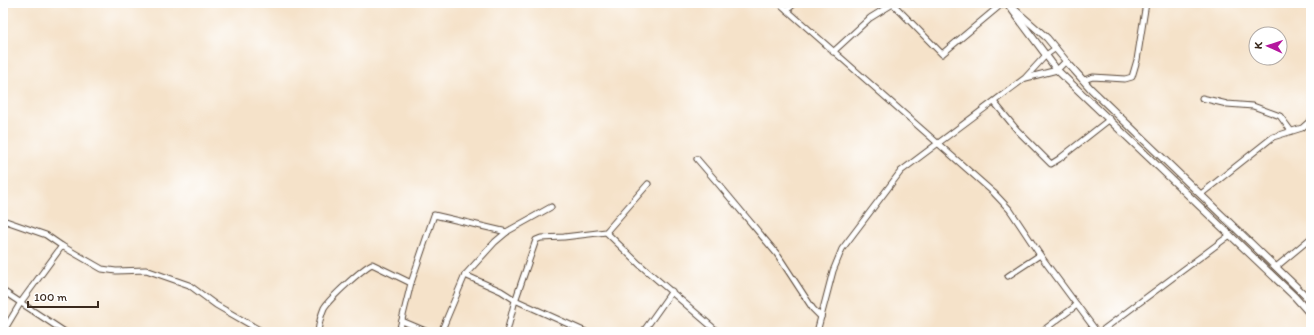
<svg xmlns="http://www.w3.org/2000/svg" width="1314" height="335" font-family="Itim,sans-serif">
  <rect width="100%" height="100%" fill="#fff"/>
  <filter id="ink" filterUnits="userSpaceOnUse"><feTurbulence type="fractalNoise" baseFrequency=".025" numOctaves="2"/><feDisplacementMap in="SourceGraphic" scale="8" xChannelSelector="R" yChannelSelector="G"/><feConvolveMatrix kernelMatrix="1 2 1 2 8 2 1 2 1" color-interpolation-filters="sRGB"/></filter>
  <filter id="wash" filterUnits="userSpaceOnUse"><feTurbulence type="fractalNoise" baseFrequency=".012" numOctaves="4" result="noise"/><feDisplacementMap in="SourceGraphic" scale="16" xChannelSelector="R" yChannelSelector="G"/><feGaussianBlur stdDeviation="0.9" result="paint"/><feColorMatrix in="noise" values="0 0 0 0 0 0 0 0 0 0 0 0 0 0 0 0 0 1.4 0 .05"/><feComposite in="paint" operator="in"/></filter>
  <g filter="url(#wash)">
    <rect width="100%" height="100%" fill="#f5e2c9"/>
  </g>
  <g filter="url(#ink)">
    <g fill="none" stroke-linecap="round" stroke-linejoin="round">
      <defs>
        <g id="minor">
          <path d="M779,3L994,193L1010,210L1040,255L1008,276"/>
          <path d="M787,10L795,3"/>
          <path d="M833,52L870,18L891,5H894L942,54L1003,3"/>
          <path d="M1026,78L1057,70L1066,61"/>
          <path d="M1084,80L1093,77L1125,79L1132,77L1137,60L1146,3"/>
          <path d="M1202,98L1227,104L1253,106L1280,116L1291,131"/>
          <path d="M994,102L1017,130L1051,164L1059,159L1110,119"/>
          <path d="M697,159L716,181L777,254L813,309L821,317"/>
          <path d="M1201,194L1273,137L1302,128L1311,120"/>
          <path d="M3,220L46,235L62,246L102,269L116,271L146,270L189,285L216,305L263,332"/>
          <path d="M606,232L639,264L718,332"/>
          <path d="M1040,255L1097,332"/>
          <path d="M1276,267L1311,238"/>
          <path d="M465,275L501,291L515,300L586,332"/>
          <path d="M411,283L434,215L507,232"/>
          <path d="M3,291L65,332"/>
          <path d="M402,321L428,332"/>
          <path d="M3,332L21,302L62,246"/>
          <path d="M318,332C319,324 321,315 324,308C330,298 362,269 372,264L411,283L399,332"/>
          <path d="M441,332L465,275L495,242L508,231L551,207"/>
          <path d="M507,332L514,304L536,240L541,238L564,237L606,232L648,184"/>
          <path d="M643,332L672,291"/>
          <path d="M817,332L833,271L842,249L901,171L1025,78L1046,55L1056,48"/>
          <path d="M1041,332L1077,305"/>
          <path d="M1100,332L1230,235"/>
        </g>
        <g id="tertiary">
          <path d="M1007,3L1057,70L1295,297L1311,315"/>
          <path d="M1014,9L1047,38L1066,61L1091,89L1311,301"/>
        </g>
      </defs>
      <use href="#minor" stroke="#574638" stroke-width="7"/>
      <use href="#tertiary" stroke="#574638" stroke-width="8"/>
      <use href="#minor" stroke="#fff" stroke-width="5"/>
      <use href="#tertiary" stroke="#fff" stroke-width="6"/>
    </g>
  </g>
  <rect width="1314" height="335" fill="none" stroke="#fff" stroke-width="16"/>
  <g transform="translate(1268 46) rotate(273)"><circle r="19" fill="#ffffff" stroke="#b1aaa5"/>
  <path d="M0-3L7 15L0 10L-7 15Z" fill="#b5179e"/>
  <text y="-6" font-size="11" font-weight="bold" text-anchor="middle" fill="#3b2a1e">K</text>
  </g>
  <path d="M28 301v6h70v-6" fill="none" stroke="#3b2a1e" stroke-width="2"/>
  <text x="34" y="301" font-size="12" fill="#3b2a1e" stroke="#ffffff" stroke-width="3" paint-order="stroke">100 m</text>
</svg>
